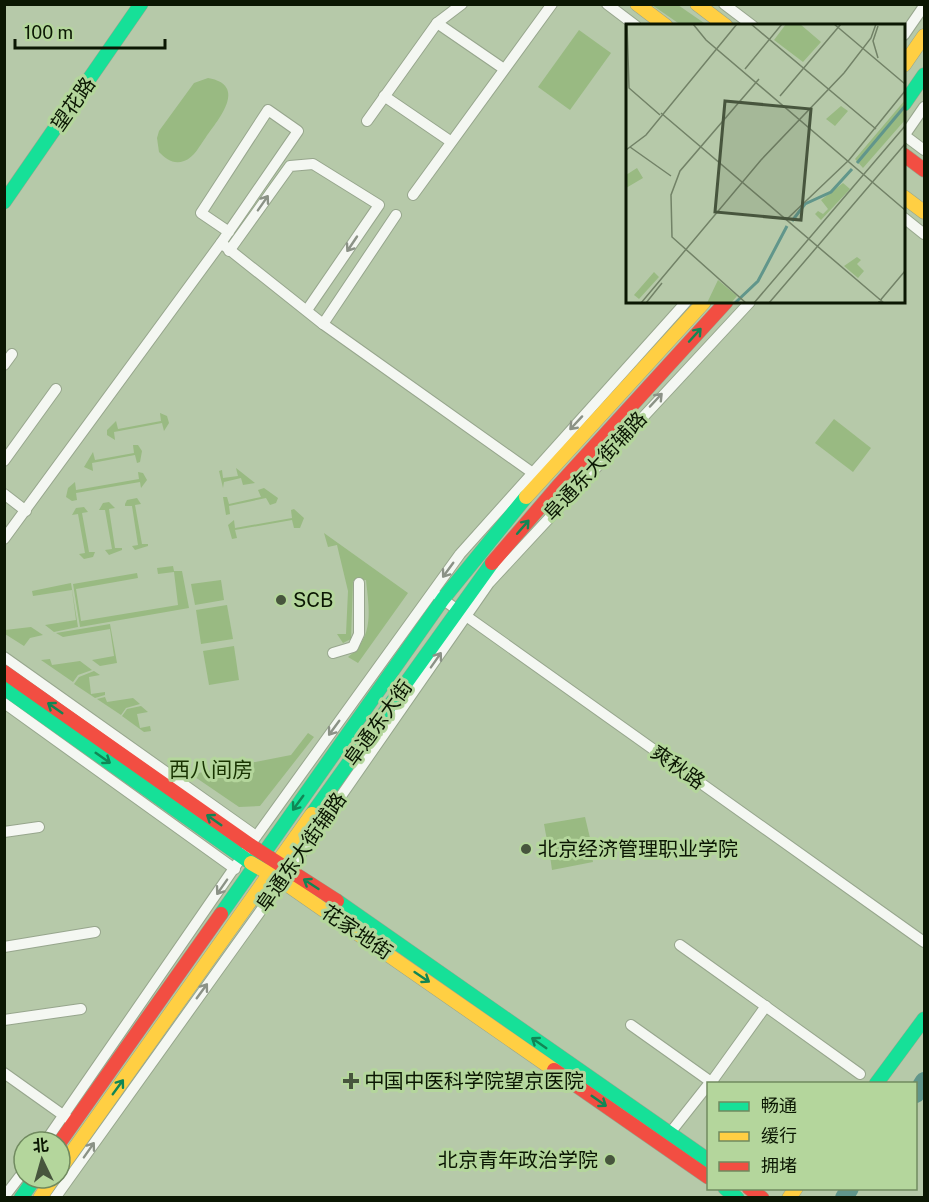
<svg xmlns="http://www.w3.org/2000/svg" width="929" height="1202" font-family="'Public Sans','Noto Sans SC',sans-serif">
  <rect width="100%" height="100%" fill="#b6c9a9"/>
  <g fill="#99ba82">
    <path d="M652,5H678L707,25H681Z"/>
    <path d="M579,30L611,53L570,110L538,87Z"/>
    <path d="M208,78C248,85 219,119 206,137C200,145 194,158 184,161C174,165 166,159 159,152L157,138L159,131L194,83Z"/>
    <path d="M160,413L167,416L169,423L164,431L162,423L114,432L115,440L107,435V430L116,421L118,429L161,421Z"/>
    <path d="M834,419L871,448L853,472L815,443Z"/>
    <path d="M133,445H138L142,451L140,462L137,463L135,455L92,463L93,471L84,467L93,452L95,460L134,453Z"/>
    <path d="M236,468L255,483L243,485L241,478L224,482L223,488L219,471L222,470L223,478L238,476Z"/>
    <path d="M138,472L143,473L147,480L141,488L140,482L76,493L77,500L72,501L66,497L68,488L75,482L76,490L139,479Z"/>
    <path d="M264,488L278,498L276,503L270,505L266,498L229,506L230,514L226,515L223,497H227L229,504L261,497L258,490Z"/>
    <path d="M137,498L141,504L135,505L142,544H148V546L135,550L132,546L138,545L132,506H125V504L127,500Z"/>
    <path d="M109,502L115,508L109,509L115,548H122V550L109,555L105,550L112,549L105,510H99L103,503Z"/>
    <path d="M84,507L88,512L82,513L89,552H95L93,557L84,559L79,554L85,553L78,514L72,515L76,508Z"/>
    <path d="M294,509L304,518L300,528H294L292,520L235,530L237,538L232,539L228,525L234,520L235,528L292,518L291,510Z"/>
    <path d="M324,533L408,593L358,663L348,657C375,637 369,609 366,580L353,581L351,639L343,643L337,634H346L348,591L337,545L328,547Z"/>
    <path d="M173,566L174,571H182L189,608L80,627L73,584L137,573L138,578L76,589L81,621L178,605L174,572L158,574L157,568Z"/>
    <path d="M221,580L224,600L195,605L191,584Z"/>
    <path d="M71,583L78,627L54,632L45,625L76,620L72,590L33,596L32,591Z"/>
    <path d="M227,605L233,639L201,644L196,610Z"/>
    <path d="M110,624L117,663L100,666L92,660L114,656L110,629L63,637L56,633Z"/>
    <path d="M31,627L43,635L30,638L24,646L5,634V630Z"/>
    <path d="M234,646L239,680L209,685L203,651Z"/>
    <path d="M50,659L52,665L80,661L92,670L78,675L73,682L41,660Z"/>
    <path d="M94,671L100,675L89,677L91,694L105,692V695L95,698L74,684L79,677Z"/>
    <path d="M105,697L107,702L133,698L140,704L126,708L121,715L97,699Z"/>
    <path d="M141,706L148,712L137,714L140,728L150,726L151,731L144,732L122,716L127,709Z"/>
    <path d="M308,733L314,737L260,806L239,807L195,777L198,773L291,755Z"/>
    <path d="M585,817L590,838L548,846L544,824Z"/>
    <path d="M589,841L593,862L552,870L549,849Z"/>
  </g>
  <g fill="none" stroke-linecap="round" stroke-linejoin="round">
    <g stroke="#61968b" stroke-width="18">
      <path d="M916,1094L924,1081"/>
      <path d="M844,1198L850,1188"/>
    </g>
    <defs>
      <g id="street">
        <path d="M607,4L636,26"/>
        <path d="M724,4L753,26"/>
        <path d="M437,23L504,69"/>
        <path d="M904,35L924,6"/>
        <path d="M384,96L450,141"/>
        <path d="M367,121L437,23L462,4"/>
        <path d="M904,135L924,150"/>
        <path d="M904,136L924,107"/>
        <path d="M413,195L552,4"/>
        <path d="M904,218L924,234"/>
        <path d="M221,243L323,324L537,476"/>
        <path d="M229,251L290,166L313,164L379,205L307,310"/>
        <path d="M323,324L396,215"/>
        <path d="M4,365L12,354"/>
        <path d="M4,461L56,389"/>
        <path d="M4,494L26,511"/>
        <path d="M4,539L221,243L298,131L268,110L201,213L229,232"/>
        <path d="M438,596L924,942"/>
        <path d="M333,653L353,647L359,634V583"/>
        <path d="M4,657L256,836"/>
        <path d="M4,703L235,869"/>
        <path d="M4,832L39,827"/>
        <path d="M680,945L860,1074"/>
        <path d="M4,947L95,932"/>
        <path d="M4,1020L81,1009"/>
        <path d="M631,1025L714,1084"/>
        <path d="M4,1073L70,1120"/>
        <path d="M710,1084L766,1006"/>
        <path d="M670,1133L708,1085"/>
        <path d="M45,1142L250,845L460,554L686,302"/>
        <path d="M4,1197L24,1171"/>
        <path d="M55,1198L282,881L489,583L750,302"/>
      </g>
      <g id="fast">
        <path d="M904,104L924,75"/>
        <path d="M4,202L141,4"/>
        <path d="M4,688L251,863"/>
        <path d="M312,814L492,563"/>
        <path d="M337,901L708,1160"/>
        <path d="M221,914L443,599L526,497"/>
        <path d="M876,1084L924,1019"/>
        <path d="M725,1188L737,1198"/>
        <path d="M21,1198L35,1178"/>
      </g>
      <g id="slow">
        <path d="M637,4L666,26"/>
        <path d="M697,4L726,26"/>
        <path d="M904,65L924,36"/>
        <path d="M904,197L924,212"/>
        <path d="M526,497L704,302"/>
        <path d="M251,863L282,881L554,1070"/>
        <path d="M60,1169L312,814"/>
        <path d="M40,1198L53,1178"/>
        <path d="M789,1198L796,1188"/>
      </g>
      <g id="jam">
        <path d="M904,155L924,170"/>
        <path d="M492,563L559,485L726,302"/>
        <path d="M4,672L250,845L337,901"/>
        <path d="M554,1070L708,1177"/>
        <path d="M60,1142L221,914"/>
        <path d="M749,1188L762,1198"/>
      </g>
    </defs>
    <use href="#street" stroke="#97a68d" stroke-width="12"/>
    <use href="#fast" stroke="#97a68d" stroke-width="15"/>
    <use href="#slow" stroke="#97a68d" stroke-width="15"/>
    <use href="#jam" stroke="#97a68d" stroke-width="15"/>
    <use href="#street" stroke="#f4f7f2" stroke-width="10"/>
    <use href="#fast" stroke="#16e098" stroke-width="14"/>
    <use href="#slow" stroke="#ffcf43" stroke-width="14"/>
    <use href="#jam" stroke="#f24e42" stroke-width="14"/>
  </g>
  <defs><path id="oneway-shaft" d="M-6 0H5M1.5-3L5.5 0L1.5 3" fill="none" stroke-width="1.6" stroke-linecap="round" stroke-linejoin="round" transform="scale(1.5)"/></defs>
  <g stroke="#8b9286">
    <use href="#oneway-shaft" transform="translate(263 203) rotate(-55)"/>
    <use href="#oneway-shaft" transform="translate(352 244) rotate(124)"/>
    <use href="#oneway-shaft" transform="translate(656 400) rotate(-47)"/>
    <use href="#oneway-shaft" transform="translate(576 423) rotate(133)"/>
    <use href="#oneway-shaft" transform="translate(448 570) rotate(126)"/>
    <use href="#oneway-shaft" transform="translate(436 660) rotate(-55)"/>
    <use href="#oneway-shaft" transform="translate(334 728) rotate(126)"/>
    <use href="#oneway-shaft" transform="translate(222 887) rotate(125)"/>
    <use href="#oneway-shaft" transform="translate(202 991) rotate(-54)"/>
    <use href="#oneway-shaft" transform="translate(89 1150) rotate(-55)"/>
  </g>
  <g stroke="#118655">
    <use href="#oneway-shaft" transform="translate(695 335) rotate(-48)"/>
    <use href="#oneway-shaft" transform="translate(523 527) rotate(-49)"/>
    <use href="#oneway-shaft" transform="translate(55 708) rotate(-145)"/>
    <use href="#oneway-shaft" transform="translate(103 758) rotate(35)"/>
    <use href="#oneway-shaft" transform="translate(298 803) rotate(126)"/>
    <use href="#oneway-shaft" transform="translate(214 820) rotate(-145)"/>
    <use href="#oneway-shaft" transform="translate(311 884) rotate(-147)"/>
    <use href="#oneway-shaft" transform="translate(422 977) rotate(34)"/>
    <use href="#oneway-shaft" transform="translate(539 1043) rotate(-145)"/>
    <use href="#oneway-shaft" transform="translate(118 1087) rotate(-54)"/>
    <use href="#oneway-shaft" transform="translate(599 1101) rotate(35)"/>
  </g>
  <g fill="#47553d" stroke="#b4d69c" stroke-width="2">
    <circle cx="281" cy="600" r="6"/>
    <circle cx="526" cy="849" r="6"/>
    <path d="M348 1072h6v6h6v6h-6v6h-6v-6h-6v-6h6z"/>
    <circle cx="610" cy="1160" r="6"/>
  </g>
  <g text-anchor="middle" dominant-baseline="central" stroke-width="6" stroke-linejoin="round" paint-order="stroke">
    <g font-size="20" fill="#0b1703" stroke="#b4d69c">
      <text transform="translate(73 104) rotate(-55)">望花路</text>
      <text transform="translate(595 466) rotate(-47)">阜通东大街辅路</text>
      <text transform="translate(378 723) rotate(-54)">阜通东大街</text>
      <text transform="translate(678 767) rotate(35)">爽秋路</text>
      <text transform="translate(301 852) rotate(-55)">阜通东大街辅路</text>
      <text transform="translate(357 932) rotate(34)">花家地街</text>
    </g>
    <g font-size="20" fill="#0b1703" stroke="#b4d69c" text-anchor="start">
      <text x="293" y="600">SCB</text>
      <text x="538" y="849">北京经济管理职业学院</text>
      <text x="364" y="1081">中国中医科学院望京医院</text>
      <text x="598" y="1160" text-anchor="end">北京青年政治学院</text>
    </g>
    <g font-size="21" fill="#183300" stroke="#b4d69c">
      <text x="211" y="769">西八间房</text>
    </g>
  </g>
  <g transform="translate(626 24)">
    <rect width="279" height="279" fill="#b6c9a9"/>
    <path d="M160,0H174L195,18L177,38L148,16ZM279,76V96L237,144L229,135ZM215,82L222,87L209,102L200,95ZM11,144L17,154L0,164V151ZM217,159L224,165L195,196L189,190L192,187L197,190L202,185L195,176ZM231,233L235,236L231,240L238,247L232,254L218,242ZM28,248L33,253L13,275L8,271ZM92,256L111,272L105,279H81Z" fill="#99ba82"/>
    <path fill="none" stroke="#61968b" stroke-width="3" d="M231,139L279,82M166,197L179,180L205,168L226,145M109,279L132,257L161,202"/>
    <path fill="none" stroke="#728267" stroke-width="1.5" d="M1,0L3,64L34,91M67,0L80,16L279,186M125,0L250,105M208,0L279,60M252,2L247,17L252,34M119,45L156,0M154,72L215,0M35,89L258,279M4,123L45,152M0,126L20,111L111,0M223,136L279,67M161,195L223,136M15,279L135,136L218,49L245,14L250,0M20,279L36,259M120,279L46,213L45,171L54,147L133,55M128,279L279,102M143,279L279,120M252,279L279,247"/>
    <path fill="#47553d" fill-opacity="0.15" stroke="#47553d" stroke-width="3" d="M99,77L185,85L175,196L89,188Z"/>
    <rect width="279" height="279" fill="none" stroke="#0b1703" stroke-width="3"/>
  </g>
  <rect width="929" height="1202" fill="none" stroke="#0b1703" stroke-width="12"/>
  <rect x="707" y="1082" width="210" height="108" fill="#b4d69c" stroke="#708a5f" stroke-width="1.5"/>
  <rect x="719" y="1102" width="30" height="9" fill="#16e098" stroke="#708a5f" stroke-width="1.5"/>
  <text x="761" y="1112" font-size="18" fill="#0b1703">畅通</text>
  <rect x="719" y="1132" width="30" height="9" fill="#ffcf43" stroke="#708a5f" stroke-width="1.5"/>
  <text x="761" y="1142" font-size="18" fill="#0b1703">缓行</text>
  <rect x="719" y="1162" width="30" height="9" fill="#f24e42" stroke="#708a5f" stroke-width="1.5"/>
  <text x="761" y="1172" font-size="18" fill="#0b1703">拥堵</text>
  <g transform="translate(42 1160) rotate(355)"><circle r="28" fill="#b4d69c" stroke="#708a5f" stroke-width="1.5"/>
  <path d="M0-4.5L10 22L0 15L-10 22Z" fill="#47553d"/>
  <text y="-9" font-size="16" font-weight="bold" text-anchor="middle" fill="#0b1703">北</text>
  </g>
  <path d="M15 39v9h150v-9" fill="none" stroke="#0b1703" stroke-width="3"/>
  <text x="24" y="39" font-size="18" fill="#0b1703" stroke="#b4d69c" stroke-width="4.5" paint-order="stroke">100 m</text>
</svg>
